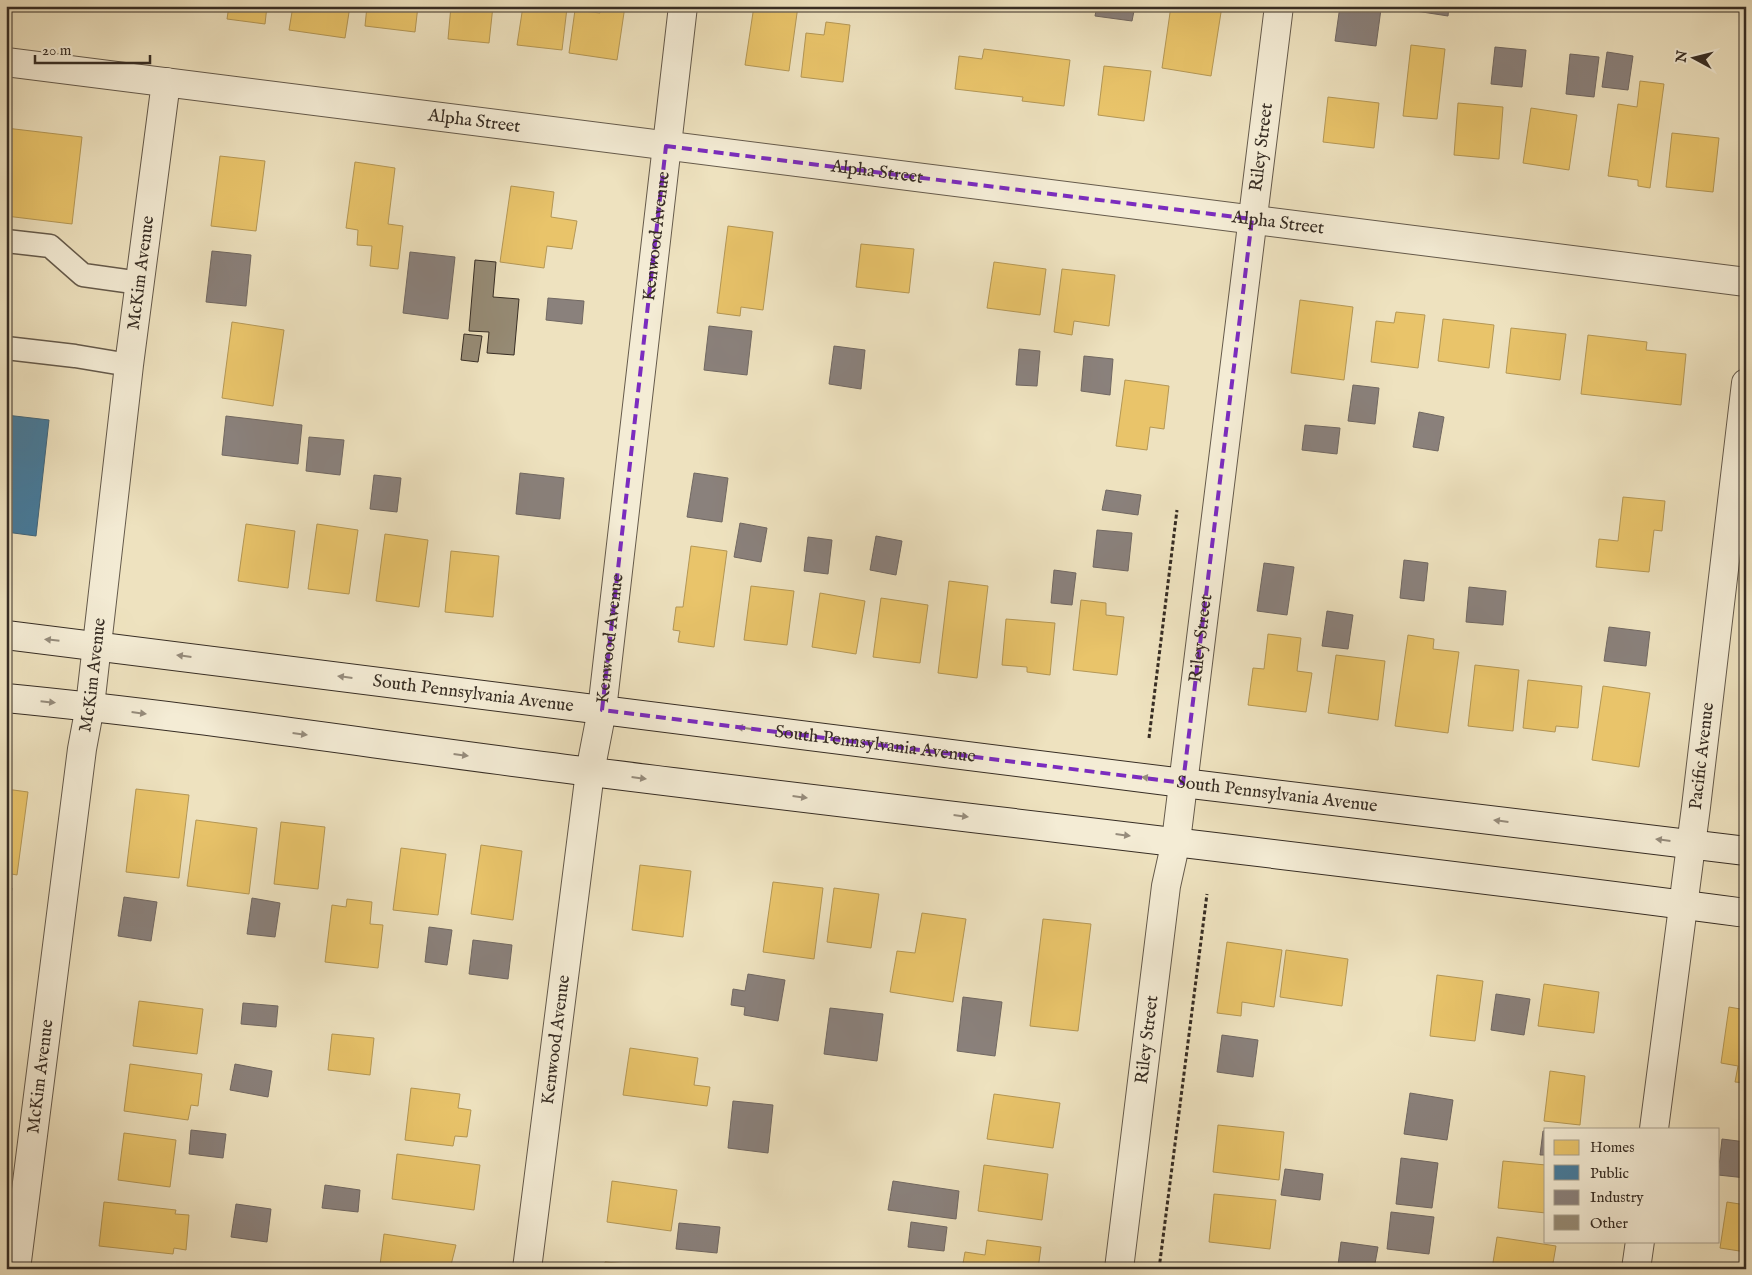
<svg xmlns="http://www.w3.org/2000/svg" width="1752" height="1275" font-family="'IM FELL English',serif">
  <rect width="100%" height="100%" fill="#eee2bf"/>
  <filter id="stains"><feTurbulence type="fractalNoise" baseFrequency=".004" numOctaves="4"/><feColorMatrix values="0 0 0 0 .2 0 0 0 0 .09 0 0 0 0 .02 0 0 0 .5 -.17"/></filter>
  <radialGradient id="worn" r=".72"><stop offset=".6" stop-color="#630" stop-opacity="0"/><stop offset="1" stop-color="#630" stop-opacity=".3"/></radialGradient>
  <g fill="#e9c46a" stroke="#b49755">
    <path d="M229,6H267L265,24L227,19Z"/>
    <path d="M293,6H350L345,38L289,30Z"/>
    <path d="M367,6H418L415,32L365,26Z"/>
    <path d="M451,6H493L489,43L448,39Z"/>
    <path d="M523,6L567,8L562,50L517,45Z"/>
    <path d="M601,6H625L617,60L569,53L575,10L600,13Z"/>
    <path d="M754,6H798L789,71L745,65Z"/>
    <path d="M1171,6H1222L1211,76L1162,68Z"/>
    <path d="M826,22L850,25L843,82L801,77L806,33L824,35Z"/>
    <path d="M1411,45L1445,49L1437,119L1403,116Z"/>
    <path d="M984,49L1070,60L1064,106L1022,101L1023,97L955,89L959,56L982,59Z"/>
    <path d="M1104,66L1151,71L1144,121L1098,115Z"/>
    <path d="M1640,81L1664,84L1650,188L1638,186V180L1608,176L1618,104L1637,107Z"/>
    <path d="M1328,97L1379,103L1374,148L1323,142Z"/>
    <path d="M1458,103L1503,107L1499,159L1454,155Z"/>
    <path d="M1531,108L1577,115L1569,170L1523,163Z"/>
    <path d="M6,128L82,137L72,224L6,216Z"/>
    <path d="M1672,133L1719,138L1713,192L1666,187Z"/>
    <path d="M220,156L265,161L256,231L211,226Z"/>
    <path d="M355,162L395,168L388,224L403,226L398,269L370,266L372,246L357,245L358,230L346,228Z"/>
    <path d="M511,186L554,192L551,217L577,221L572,249L547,246L544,268L500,262Z"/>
    <path d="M728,226L773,232L763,310L741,307L740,316L717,313Z"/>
    <path d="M861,244L914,249L909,293L856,287Z"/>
    <path d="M994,262L1046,269L1040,315L987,308Z"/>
    <path d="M1062,269L1115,275L1109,326L1074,321L1072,335L1054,332Z"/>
    <path d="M1300,300L1353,307L1344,380L1291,373Z"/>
    <path d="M1396,312L1425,315L1418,368L1371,362L1376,321L1394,323Z"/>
    <path d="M1443,319L1494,325L1489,368L1438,361Z"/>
    <path d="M232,322L284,330L273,406L222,398Z"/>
    <path d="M1511,328L1566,334L1560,380L1506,373Z"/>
    <path d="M1588,335L1647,342L1646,350L1686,354L1681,405L1581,394Z"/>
    <path d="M1125,380L1169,386L1164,429L1150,427L1147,450L1116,446Z"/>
    <path d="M1623,497L1665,501L1662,531L1654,530L1649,572L1596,567L1599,539L1618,541Z"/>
    <path d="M246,524L295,531L288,588L238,581Z"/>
    <path d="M317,524L358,530L349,594L308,589Z"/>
    <path d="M385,534L428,540L419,607L376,601Z"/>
    <path d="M691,546L727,551L714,647L678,642L680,631L673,630L676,607H683Z"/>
    <path d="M451,551L499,556L493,617L445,612Z"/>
    <path d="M949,581L988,586L977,678L938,673Z"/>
    <path d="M751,586L794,591L787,645L744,640Z"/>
    <path d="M820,593L865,601L856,654L812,647Z"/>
    <path d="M881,598L928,605L920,663L873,657Z"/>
    <path d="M1081,600L1106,603V615L1124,617L1117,675L1073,670Z"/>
    <path d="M1006,619L1055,623L1050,675L1027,672V667L1002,665Z"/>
    <path d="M1268,634L1301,638L1297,671L1312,673L1306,712L1248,705L1253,668L1264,669Z"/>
    <path d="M1408,635L1434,639L1433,649L1459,652L1448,733L1395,726Z"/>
    <path d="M1336,655L1385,661L1378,720L1328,713Z"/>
    <path d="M1475,665L1519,670L1513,731L1468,726Z"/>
    <path d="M1528,680L1582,686L1578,728L1556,726L1555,732L1523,728Z"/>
    <path d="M1603,686L1650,693L1639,767L1592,760Z"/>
    <path d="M6,789L28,792L17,875L6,873Z"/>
    <path d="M136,789L189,795L179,878L126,872Z"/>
    <path d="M196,820L257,828L249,894L187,886Z"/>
    <path d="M281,822L325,827L318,889L274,884Z"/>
    <path d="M481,845L522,851L513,920L471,914Z"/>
    <path d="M401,848L446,854L438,915L393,910Z"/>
    <path d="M640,865L691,871L683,937L632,930Z"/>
    <path d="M773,882L823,888L814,959L763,952Z"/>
    <path d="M834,888L879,894L871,948L827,942Z"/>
    <path d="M347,899L372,902L370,924L383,925L378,968L325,962L332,905L346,907Z"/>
    <path d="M922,913L966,919L953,1002L890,992L897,951L915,953Z"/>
    <path d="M1043,919L1091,924L1078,1031L1030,1026Z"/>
    <path d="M1227,942L1282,950L1274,1007L1242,1002L1241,1016L1217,1013Z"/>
    <path d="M1286,950L1348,959L1342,1006L1280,997Z"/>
    <path d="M1437,975L1483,981L1475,1041L1430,1036Z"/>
    <path d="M1544,984L1599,992L1594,1033L1538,1026Z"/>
    <path d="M139,1001L203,1009L197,1054L133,1046Z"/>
    <path d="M1729,1007L1746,1010V1083L1735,1082L1738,1066L1721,1063Z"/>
    <path d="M332,1034L374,1038L370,1075L328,1070Z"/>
    <path d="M630,1048L698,1058L694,1085L710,1087L707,1106L623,1095Z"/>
    <path d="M130,1064L202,1074L198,1106L191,1105L188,1120L124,1111Z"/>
    <path d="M1550,1071L1585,1076L1580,1125L1544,1121Z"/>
    <path d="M411,1088L460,1094L458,1108L471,1110L467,1137L455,1136L453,1146L405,1140Z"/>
    <path d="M994,1094L1060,1103L1053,1148L987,1139Z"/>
    <path d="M1218,1125L1284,1132L1279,1180L1213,1172Z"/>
    <path d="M124,1133L176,1140L170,1187L118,1180Z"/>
    <path d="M397,1154L480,1165L474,1210L392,1199Z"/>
    <path d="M1503,1161L1546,1165V1213L1498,1208Z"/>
    <path d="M984,1165L1048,1174L1042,1220L978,1211Z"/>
    <path d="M612,1181L677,1190L671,1231L607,1222Z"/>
    <path d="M1214,1194L1276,1200L1270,1249L1209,1242Z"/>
    <path d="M104,1202L176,1210L175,1214L189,1215L186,1250L174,1248L173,1254L99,1246Z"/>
    <path d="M1727,1202L1746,1205V1252L1720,1248Z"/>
    <path d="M384,1234L456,1245L450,1269H406L380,1265Z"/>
    <path d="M1497,1237L1556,1246L1552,1269H1492Z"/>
    <path d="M987,1240L1041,1247L1038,1269H962L965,1252L985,1255Z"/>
    <path d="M605,1262L676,1268V1269H604Z"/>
  </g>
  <path fill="#457b9d" stroke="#416479" d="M6,415L49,420L36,536L6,532Z"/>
  <g fill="#8a817c" stroke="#716862">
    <path d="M1097,6H1135L1132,21L1095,16Z"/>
    <path d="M1340,6L1381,9L1376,46L1335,41Z"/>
    <path d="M1403,6H1449L1448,16L1403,9Z"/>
    <path d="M1495,47L1526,50L1522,87L1491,84Z"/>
    <path d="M1607,52L1633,56L1628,90L1602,87Z"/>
    <path d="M1570,54L1599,57L1594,97L1566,94Z"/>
    <path d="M212,251L251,255L246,306L206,302Z"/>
    <path d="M410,252L455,257L448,319L403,313Z"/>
    <path d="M548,298L584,301L582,324L546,320Z"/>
    <path d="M709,326L752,331L747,375L704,370Z"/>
    <path d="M834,346L865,350L861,389L829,384Z"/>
    <path d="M1019,349L1040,351L1037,386L1016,385Z"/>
    <path d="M1084,356L1113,359L1110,395L1081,391Z"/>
    <path d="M1353,385L1379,388L1375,424L1348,421Z"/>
    <path d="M1419,412L1444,417L1438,451L1413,447Z"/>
    <path d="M226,416L302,425L298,464L222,455Z"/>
    <path d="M1305,425L1340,428L1337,454L1302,450Z"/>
    <path d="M309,437L344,440L340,475L306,471Z"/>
    <path d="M520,473L564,478L560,519L516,514Z"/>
    <path d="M694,473L728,478L722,522L687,517Z"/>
    <path d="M374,475L401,478L397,512L370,509Z"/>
    <path d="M1106,490L1141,495L1138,515L1102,510Z"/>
    <path d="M740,523L767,528L761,562L734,557Z"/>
    <path d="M1097,530L1132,533L1128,571L1093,567Z"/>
    <path d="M876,536L902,541L896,575L870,570Z"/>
    <path d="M808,537L832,540L828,574L804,571Z"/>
    <path d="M1404,560L1428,563L1424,601L1400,598Z"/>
    <path d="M1264,563L1294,567L1287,615L1257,611Z"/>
    <path d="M1054,570L1076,573L1072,605L1051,603Z"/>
    <path d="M1469,587L1506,591L1503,625L1466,622Z"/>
    <path d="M1327,611L1353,615L1348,649L1322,646Z"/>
    <path d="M1609,627L1650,632L1646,666L1604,661Z"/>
    <path d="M6,888H12L7,924H6Z"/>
    <path d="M124,897L157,902L151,941L118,936Z"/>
    <path d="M252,898L280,903L275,937L247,934Z"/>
    <path d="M429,927L452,930L447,965L425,962Z"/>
    <path d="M473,940L512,945L508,979L469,974Z"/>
    <path d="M748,974L785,980L778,1021L744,1015L745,1007L731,1005L733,989L745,991Z"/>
    <path d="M1496,994L1530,999L1524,1035L1491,1030Z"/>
    <path d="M963,997L1002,1002L995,1056L957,1051Z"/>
    <path d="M243,1003L278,1006L276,1027L241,1024Z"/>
    <path d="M830,1008L883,1014L877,1061L824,1054Z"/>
    <path d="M1222,1035L1258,1040L1253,1077L1217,1072Z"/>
    <path d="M235,1064L272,1071L268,1097L230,1090Z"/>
    <path d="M1410,1093L1453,1100L1447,1140L1404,1134Z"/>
    <path d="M733,1101L773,1105L768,1153L728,1148Z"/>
    <path d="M191,1130L226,1134L223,1158L189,1154Z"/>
    <path d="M1543,1131H1546V1155H1540Z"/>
    <path d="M1722,1139L1746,1142V1178L1718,1175Z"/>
    <path d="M1401,1158L1438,1163L1432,1208L1396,1204Z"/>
    <path d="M1285,1169L1323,1174L1320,1200L1281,1195Z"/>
    <path d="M893,1181L959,1191L956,1219L888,1210Z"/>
    <path d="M325,1185L360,1190L358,1212L322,1208Z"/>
    <path d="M236,1204L271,1209L267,1242L231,1237Z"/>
    <path d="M1391,1212L1434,1217L1429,1254L1387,1249Z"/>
    <path d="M911,1222L947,1227L944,1251L908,1247Z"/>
    <path d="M679,1223L720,1227L717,1253L676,1249Z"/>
    <path d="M1341,1242L1378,1247L1374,1269L1338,1265Z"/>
  </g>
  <g fill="#968b75" stroke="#372d24">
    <path d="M475,260L496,262L493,297L519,299L514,355L487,353L489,332L469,331Z"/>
    <path d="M464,334L482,336L478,362L461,360Z"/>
  </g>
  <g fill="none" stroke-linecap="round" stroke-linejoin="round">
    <defs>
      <g id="service">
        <path d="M6,241L50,246L83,275L140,283"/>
        <path d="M6,348L75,356L129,365"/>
      </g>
      <g id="minor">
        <path id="s1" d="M6,62L1746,282"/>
        <path id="s2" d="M1654,1129L1696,807L1746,383"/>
        <path id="s3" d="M16,1269L82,749L90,706L129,365L166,82"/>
        <path id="s4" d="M527,1269L590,772L602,710L683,6"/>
        <path id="s5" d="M1119,1269L1166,886L1176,841L1279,6"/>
        <path d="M1636,1269L1640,1241"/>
      </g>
      <g id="secondary">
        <path id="s6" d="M6,635L1183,783L1746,851"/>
        <path d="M6,698C202,717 396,748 592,772C976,820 1362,862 1746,913"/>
      </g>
    </defs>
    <use href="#service" stroke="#655a4b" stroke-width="25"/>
    <use href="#minor" stroke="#655a4b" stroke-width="30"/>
    <use href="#secondary" stroke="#372d24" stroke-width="30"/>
    <g stroke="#372d24" stroke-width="3" stroke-dasharray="4 2.5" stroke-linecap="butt">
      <path d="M1149,738L1177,510"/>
      <path d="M1159,1269L1207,894"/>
    </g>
    <use href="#service" stroke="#f4ecd5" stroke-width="22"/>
    <use href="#minor" stroke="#f4ecd5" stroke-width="28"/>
    <use href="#secondary" stroke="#f4ecd5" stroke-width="28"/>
  </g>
  <defs><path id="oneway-solid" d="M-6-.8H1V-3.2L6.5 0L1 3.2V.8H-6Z" transform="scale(1.25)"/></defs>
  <g fill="#968c7c">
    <use href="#oneway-solid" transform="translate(52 640) rotate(-174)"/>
    <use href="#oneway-solid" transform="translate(184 656) rotate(-173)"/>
    <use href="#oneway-solid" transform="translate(345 677) rotate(-173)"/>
    <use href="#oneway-solid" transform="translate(48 702) rotate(6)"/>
    <use href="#oneway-solid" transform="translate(139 713) rotate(7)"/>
    <use href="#oneway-solid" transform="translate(744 728) rotate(-173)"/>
    <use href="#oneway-solid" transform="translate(300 734) rotate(7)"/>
    <use href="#oneway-solid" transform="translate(461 755) rotate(7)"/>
    <use href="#oneway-solid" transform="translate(639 778) rotate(7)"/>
    <use href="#oneway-solid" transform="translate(1149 778) rotate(-173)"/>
    <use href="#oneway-solid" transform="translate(800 797) rotate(7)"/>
    <use href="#oneway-solid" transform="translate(961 816) rotate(7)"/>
    <use href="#oneway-solid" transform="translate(1501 821) rotate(-173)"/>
    <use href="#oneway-solid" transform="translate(1123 835) rotate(7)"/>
    <use href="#oneway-solid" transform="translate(1663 840) rotate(-173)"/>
  </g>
  <path fill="none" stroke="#7b2cbf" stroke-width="4" stroke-dasharray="10 6" stroke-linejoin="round" d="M666,146L1252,219L1183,783L602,710Z"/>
  <g text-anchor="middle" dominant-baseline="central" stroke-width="5" stroke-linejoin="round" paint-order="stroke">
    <g font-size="18" fill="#372d24" stroke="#f4ecd5">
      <text stroke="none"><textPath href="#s1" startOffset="472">Alpha Street</textPath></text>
      <text stroke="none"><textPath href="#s5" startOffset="1131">Riley Street</textPath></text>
      <text stroke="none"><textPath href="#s1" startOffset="878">Alpha Street</textPath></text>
      <text stroke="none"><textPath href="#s1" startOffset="1282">Alpha Street</textPath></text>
      <text stroke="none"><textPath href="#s4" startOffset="1041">Kenwood Avenue</textPath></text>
      <text stroke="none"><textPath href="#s3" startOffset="1004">McKim Avenue</textPath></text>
      <text stroke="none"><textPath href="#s4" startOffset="636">Kenwood Avenue</textPath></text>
      <text stroke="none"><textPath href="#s5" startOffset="636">Riley Street</textPath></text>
      <text stroke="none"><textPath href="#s3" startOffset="599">McKim Avenue</textPath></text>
      <text stroke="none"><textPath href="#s6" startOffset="471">South Pennsylvania Avenue</textPath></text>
      <text stroke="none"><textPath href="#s6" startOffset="876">South Pennsylvania Avenue</textPath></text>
      <text stroke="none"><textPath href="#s2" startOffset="376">Pacific Avenue</textPath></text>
      <text stroke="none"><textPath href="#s6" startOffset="1281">South Pennsylvania Avenue</textPath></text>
      <text stroke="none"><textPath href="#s4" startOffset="231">Kenwood Avenue</textPath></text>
      <text stroke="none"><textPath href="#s5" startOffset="231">Riley Street</textPath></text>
      <text stroke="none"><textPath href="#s3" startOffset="194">McKim Avenue</textPath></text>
    </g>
  </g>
  <rect width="1752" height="1275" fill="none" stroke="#eee2bf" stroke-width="25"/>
  <rect x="8" y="8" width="1737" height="1260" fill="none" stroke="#372d24" stroke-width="2.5"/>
  <rect x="12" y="12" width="1727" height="1250" fill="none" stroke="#372d24"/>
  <rect x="1544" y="1128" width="175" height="115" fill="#f4ecd5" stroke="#a8a08e"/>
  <rect x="1554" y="1140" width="25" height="15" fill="#e9c46a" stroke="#a8a08e"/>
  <text x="1590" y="1152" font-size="15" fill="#372d24">Homes</text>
  <rect x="1554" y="1165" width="25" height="15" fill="#457b9d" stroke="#a8a08e"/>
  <text x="1590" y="1178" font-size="15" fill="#372d24">Public</text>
  <rect x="1554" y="1190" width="25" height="15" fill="#8a817c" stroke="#a8a08e"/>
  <text x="1590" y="1202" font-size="15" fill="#372d24">Industry</text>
  <rect x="1554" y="1215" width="25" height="15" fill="#968b75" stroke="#a8a08e"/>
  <text x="1590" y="1228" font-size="15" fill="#372d24">Other</text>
  <g transform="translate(1694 58) rotate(277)" stroke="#f4ecd5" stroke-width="4" paint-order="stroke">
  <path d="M0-4L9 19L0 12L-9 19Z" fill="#372d24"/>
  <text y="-8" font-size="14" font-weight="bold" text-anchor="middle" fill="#372d24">N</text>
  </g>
  <path d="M35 55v8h115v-8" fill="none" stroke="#372d24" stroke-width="2.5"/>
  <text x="42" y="55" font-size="15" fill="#372d24" stroke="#f4ecd5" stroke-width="4" paint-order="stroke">20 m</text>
  <rect width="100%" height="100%" filter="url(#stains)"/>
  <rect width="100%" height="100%" fill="url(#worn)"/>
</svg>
